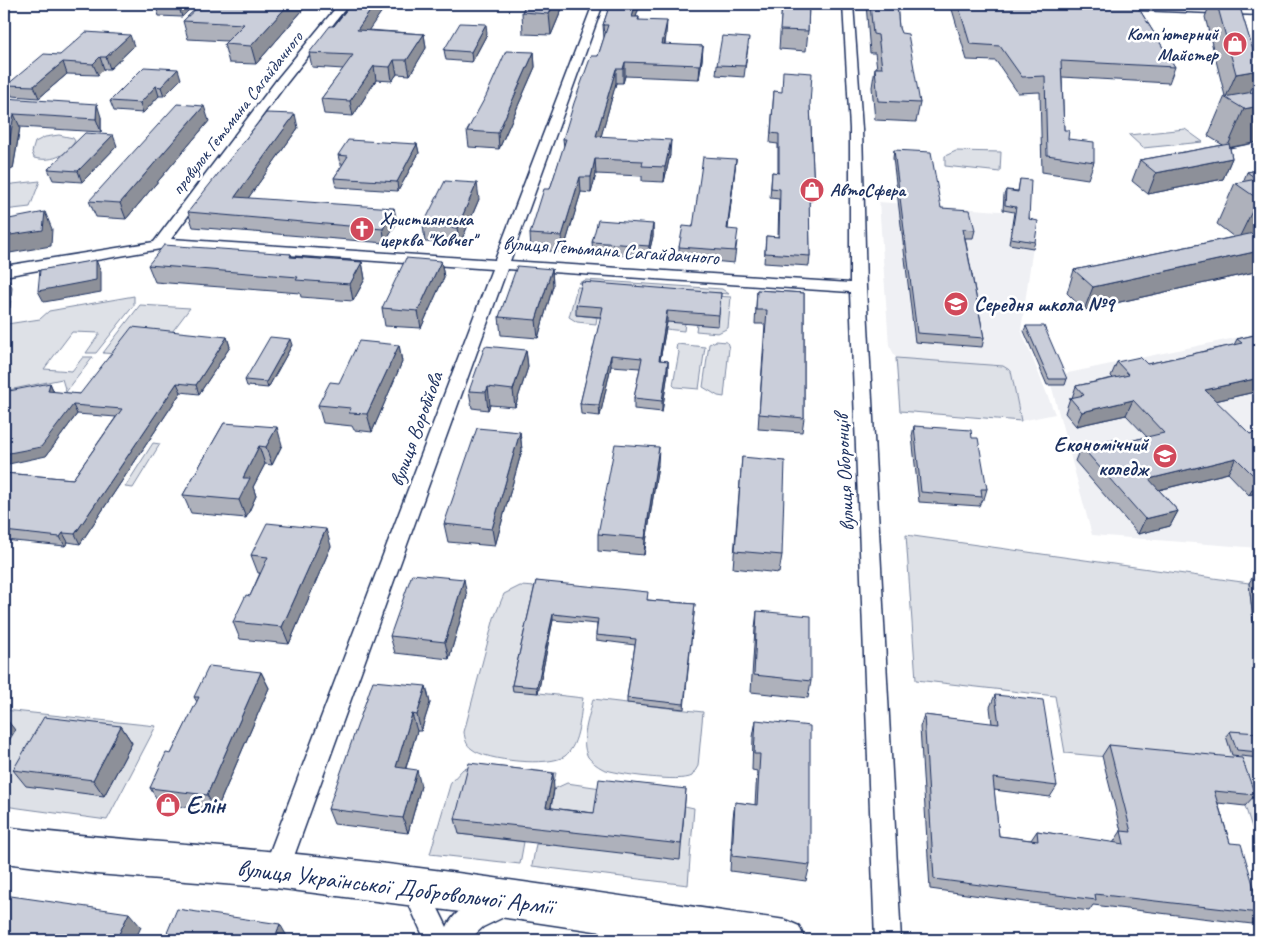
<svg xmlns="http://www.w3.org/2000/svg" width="1263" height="944" font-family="Caveat,sans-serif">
  <rect width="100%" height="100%" fill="#fff"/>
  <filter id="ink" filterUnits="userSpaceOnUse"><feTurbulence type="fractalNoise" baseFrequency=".02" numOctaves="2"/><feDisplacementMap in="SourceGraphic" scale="10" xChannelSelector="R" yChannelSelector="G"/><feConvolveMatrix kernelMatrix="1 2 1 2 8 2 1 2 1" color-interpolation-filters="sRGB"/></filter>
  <g filter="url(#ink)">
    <g fill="#eff0f4">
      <path d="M879,202L1013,212V222L1036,226L1021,330L1055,414L1021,421L900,411L896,358L889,345Z"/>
      <path d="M1259,333V548L1092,535L1049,377Z"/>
    </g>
    <g fill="#dee1e7" stroke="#7c88a2">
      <path d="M1185,129L1203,142L1143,148L1129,135Z"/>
      <path d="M59,135L73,138L75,141C66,157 50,162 34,158L32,152L35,142L45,137Z"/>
      <path d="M956,151L1001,152L1000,172L945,166V156Z"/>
      <path d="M40,181L30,207L4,210V185Z"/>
      <path d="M586,280L722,289L729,294L578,283Z"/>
      <path d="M577,287L731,297L728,328L718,333L696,331L697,324L685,323L684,331C648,328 613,318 576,315L597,317L596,324L577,322L569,317Z"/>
      <path d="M134,296V305L96,353H86L100,333L72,332L44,369L72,371L83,357H93L66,392L62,379L4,391V323L7,324L40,319L49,311Z"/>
      <path d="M140,305L190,308L169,336L117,354L103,353Z"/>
      <path d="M716,341L727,342L729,348L724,397L718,396L703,387L709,344Z"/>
      <path d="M677,344L705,347L699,389L675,387L673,385L679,352L676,349Z"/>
      <path d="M896,358L1003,366L1011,371L1021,421L900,411Z"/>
      <path d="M153,443L160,444L133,488L125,487Z"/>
      <path d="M906,535L1249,583L1253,621L1259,622V849L1233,769L1065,753L1055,696L916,680Z"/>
      <path d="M520,586L537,587L513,690L583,698C580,715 580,744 565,756C550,767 486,761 472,749C466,745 465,739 464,732L494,618L504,594Z"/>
      <path d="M593,699L703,712L698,766L692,776C681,783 616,774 603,769C597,766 592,762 588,757C579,741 590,715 593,699Z"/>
      <path d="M4,710L156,726L107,820L4,806V749L15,731L4,729Z"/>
      <path d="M483,765L556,773L552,789L459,834L524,842L520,864L430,854L451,782L463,769Z"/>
      <path d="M567,783L601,788L694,808L688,885L532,866L536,844L555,845L559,825L548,823L554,789Z"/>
    </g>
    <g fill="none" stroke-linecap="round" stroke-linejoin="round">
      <defs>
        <g id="street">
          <path d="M339,4H349L286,84L171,239L495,260L593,4H603L510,261L850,283V129L843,4H853L862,129L866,288L901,940H875L850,292L507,269L289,870L285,879L276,883L267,879L263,870L492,269L172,247L4,276V266L154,242L278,78Z"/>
          <path d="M415,876L424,880L447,927C456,907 490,887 510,896L514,905L510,914L483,927L469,940H425L402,889L406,880Z"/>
        </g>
        <g id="secondary">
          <path d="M1108,4L1259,5V15L1116,9Z"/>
          <path d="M4,827C94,838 185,843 276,852C446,868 616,896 785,920L799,926L805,940H655L521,920L276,888L96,874L4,863Z"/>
        </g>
      </defs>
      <use href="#street" stroke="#1b2f5e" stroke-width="3"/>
      <use href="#secondary" stroke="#1b2f5e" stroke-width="3"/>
      <use href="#street" fill="#fff" fill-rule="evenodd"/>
      <use href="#secondary" fill="#fff" fill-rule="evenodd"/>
      <path stroke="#1b2f5e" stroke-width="1" d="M1228,4L1259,5"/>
    </g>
    <g fill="#aeb1bb" stroke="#1b2f5e">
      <path d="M155,4H195L182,17L159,16Z"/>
      <path d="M201,4H308L256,64L229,63L224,44L227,41L188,39L183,21Z"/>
      <path d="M351,4H387L368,30L424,34L426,48L410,75L397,74L392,81L376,80L353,116L324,114L321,99L343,69L312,67L309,53L334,26Z"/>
      <path d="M526,4H564L551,35L523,34L522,12Z"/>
      <path d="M610,4H640L636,17H639V20L666,35L665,45L703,46L702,60L699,79L625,76L623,83H616L601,136L670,155L664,182L642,181V176L596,174L591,193L581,192L563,252L531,250L530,234L550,189L564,147L563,139L598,56L604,38L603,25Z"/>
      <path d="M782,4H809L808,31L806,51L779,49Z"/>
      <path d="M866,4H897L899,28L920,103L916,122L875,120L872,87L875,68H877L875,53H870Z"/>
      <path d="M952,4H1136L1175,67L1169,83L1062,77L1064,130L1068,139L1094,162L1088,179L1042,172L1040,92L1018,93L996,61L967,60L951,6Z"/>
      <path d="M1210,4H1239L1259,71L1250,92L1259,142L1230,148L1232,158L1223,179L1148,194L1132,181L1140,160L1223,145L1208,136L1225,96L1205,17Z"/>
      <path d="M487,34L472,62L446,60L444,50Z"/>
      <path d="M134,46L110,69H104L98,75L67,74L39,98L12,96L7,85L60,55Z"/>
      <path d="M748,47L744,77L716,75L717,65Z"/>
      <path d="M534,52L535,67L499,149L469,147L467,131Z"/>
      <path d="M181,79L164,96H159L143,113L114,111L110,101Z"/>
      <path d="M774,91L810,105L814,191L812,201H809L810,256L809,266L764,263L766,236L778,237L779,199L770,198L772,172L778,173V144L770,143Z"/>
      <path d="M4,98L101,117V132L20,127L13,169Z"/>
      <path d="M209,121L126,219L96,217L89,201Z"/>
      <path d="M298,128L248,198L397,222L385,243L193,227L188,212Z"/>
      <path d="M417,144L419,153L398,191L336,187L334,178L343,164H340L338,155Z"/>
      <path d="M117,146L82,182L53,180L48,169Z"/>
      <path d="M894,150L941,208L975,230L973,238H965L984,338L982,347L915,342L893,158Z"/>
      <path d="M736,159L728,229L737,241L734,263L679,258V247Z"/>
      <path d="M1259,170V271L1084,310L1067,293L1074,270L1234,237L1217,224L1235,183L1243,182L1247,172Z"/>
      <path d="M1020,179L1035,242L1033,248L1009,244L1014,212L1003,210L1004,195L1006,190L1018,191Z"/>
      <path d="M479,199L460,244L425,242L423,225Z"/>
      <path d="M653,224V236L648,257L593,253L592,242Z"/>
      <path d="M291,254L292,257L362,262L365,279L353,301L301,297L300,293L155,282L148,265Z"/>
      <path d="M441,261L444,277L421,328L385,326L382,308Z"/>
      <path d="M552,269L553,286L538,338L501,335L499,317Z"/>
      <path d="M757,290L804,293V418L802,432L758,429L765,324H755Z"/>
      <path d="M721,293L718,326L667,322L660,360L668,361V372L662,412L634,409V398L640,368L611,366L600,416L581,414L580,404L601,317L576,315V305Z"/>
      <path d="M1026,326L1067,379L1065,385H1047L1024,331Z"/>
      <path d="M1259,334V391L1215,401L1250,434L1259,431V492L1249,495L1228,473L1159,490L1178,511L1170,526L1138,534L1075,461L1081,446L1117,444L1147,437L1126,415L1076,426L1065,413L1070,398H1072L1076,386L1113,378L1111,376L1117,362L1147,364L1234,345L1237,339Z"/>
      <path d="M227,337L230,347L199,394L181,392L80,544L68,542L65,546L4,540V473L73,479L116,417L77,414L46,456L50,383L54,392L80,394Z"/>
      <path d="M292,345L268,388L247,386L245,380Z"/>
      <path d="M399,345L402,362L372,432L354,430L352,426L323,423L318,405Z"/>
      <path d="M526,350L528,367L515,407L490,405L488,410L472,408L469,391Z"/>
      <path d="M224,423L282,445L272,465L265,464L253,487L256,496L246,518L191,513L183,495Z"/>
      <path d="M914,426L972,438L987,489L984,499H982L979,506L919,502L912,436Z"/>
      <path d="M520,432L522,450L495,546L448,542L444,524Z"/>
      <path d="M742,457L782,555L779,573L733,568Z"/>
      <path d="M658,465L644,555L598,551V534Z"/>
      <path d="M331,546L289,644L240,639L233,622L250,596L260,573H258L251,555Z"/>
      <path d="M1259,566V622L1253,621L1249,583Z"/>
      <path d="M536,581L648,600L695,604L684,709L627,703V698L635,645L596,640V635L597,624L553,620L538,693L513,691L512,685Z"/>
      <path d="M467,596L449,659L395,653L390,636Z"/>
      <path d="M757,611L811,681L808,698L751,692L755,628Z"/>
      <path d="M261,672L269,688L216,811L160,804L150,788L171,754L197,702L194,697Z"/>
      <path d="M426,686L430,703L421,731H417L406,768L421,786L408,833L334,824L328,809Z"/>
      <path d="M995,695L1057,786L1050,797L994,790L999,836L1031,840L1037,831L1113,843L1121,831L1102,756L1109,745L1255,795L1245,806L1218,803L1230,843L1259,904V916L1252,924L1093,905L1089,911L930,889L920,727L924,715L992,724L990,707Z"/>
      <path d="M756,720L810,865L806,881L730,871L733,818L735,802L755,805L757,771L752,770L753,737Z"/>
      <path d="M121,726L132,743L104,796L26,786L13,770Z"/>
      <path d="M1230,731L1259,737V758L1232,755L1226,736Z"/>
      <path d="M554,789L551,808L594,813L686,789L680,860L459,834L455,819Z"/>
    </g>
    <g fill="#8d9099" stroke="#1b2f5e">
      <path d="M178,4H195L182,17Z"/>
      <path d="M289,4H308L256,64L251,46Z"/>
      <path d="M375,4H387L359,44L357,30Z"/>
      <path d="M554,4H564L551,35L549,14Z"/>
      <path d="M636,4H640L632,30V17Z"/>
      <path d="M667,21L666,35L662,58V44Z"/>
      <path d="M486,24L487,34L472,62L471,52Z"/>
      <path d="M424,34L426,48L410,75L407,60Z"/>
      <path d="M130,35L134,46L110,69L106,57Z"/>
      <path d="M703,46L702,60L699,79L700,65Z"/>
      <path d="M534,52L535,67L499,149L498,133Z"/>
      <path d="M100,57L104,69L98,75L93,64Z"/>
      <path d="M394,60L397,74L392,81L390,67Z"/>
      <path d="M63,62L67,74L39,98L34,86Z"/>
      <path d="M625,62V76L623,83V69Z"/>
      <path d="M374,66L376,80L353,116L350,101Z"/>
      <path d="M178,69L181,79L164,96L161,87Z"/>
      <path d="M616,69V83L597,151L596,136Z"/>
      <path d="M1259,70L1249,95L1226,97L1236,74Z"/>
      <path d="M156,86L159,96L143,113L140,103Z"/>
      <path d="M97,104L101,117V132L96,119Z"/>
      <path d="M204,106L209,121L126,219L120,203Z"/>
      <path d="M1259,106V142L1227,148L1244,109Z"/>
      <path d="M14,114L20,127L13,169L4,171V156Z"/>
      <path d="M295,114L298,128L239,211L235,197Z"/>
      <path d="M113,135L117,146L82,182L78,171Z"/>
      <path d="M671,140L670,155L664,182L665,167Z"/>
      <path d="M417,144L419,153L398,191L397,182Z"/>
      <path d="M1232,158L1223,179L1148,194L1156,173Z"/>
      <path d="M595,159L596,174L591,193V177Z"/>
      <path d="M736,159L735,170L726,240L727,229Z"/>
      <path d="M580,177L581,192L563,252L562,236Z"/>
      <path d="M477,183L479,199L460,244L457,228Z"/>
      <path d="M1258,199H1259V236L1238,240Z"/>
      <path d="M394,208L397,222L385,243L383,229Z"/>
      <path d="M45,212L52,229L51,246L4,254V236Z"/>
      <path d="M653,224V236L648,257L649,246Z"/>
      <path d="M1259,251V271L1084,310L1093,287Z"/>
      <path d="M96,260L101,272V292L44,302L38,291Z"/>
      <path d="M441,261L444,277L421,328L418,311Z"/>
      <path d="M362,262L365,279L353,301L350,284Z"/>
      <path d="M552,269L553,286L538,338L536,320Z"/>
      <path d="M7,276L12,287L10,308L4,309V297Z"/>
      <path d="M667,311V322L658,371L659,360Z"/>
      <path d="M227,337L230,347L199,394L196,385Z"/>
      <path d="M290,339L292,345L268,388L266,382Z"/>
      <path d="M399,345L402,362L372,432L367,414Z"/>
      <path d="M526,350L528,367L515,407L513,390Z"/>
      <path d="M611,355V366L600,416L599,405Z"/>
      <path d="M668,361V372L662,412V401Z"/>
      <path d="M1259,378V391L1197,405L1205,390Z"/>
      <path d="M50,383L54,393L48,391Z"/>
      <path d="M177,383L181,392L80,544L75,534Z"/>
      <path d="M488,387L490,405L488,410L486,392Z"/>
      <path d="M1133,400L1126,415L1076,426L1082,412Z"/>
      <path d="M73,405L77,414L46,456L4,465V454Z"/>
      <path d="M277,427L282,445L272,465L266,447Z"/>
      <path d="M520,432L522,450L495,546L492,529Z"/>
      <path d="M259,446L265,464L253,487L256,496L246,518L239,500L243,478Z"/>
      <path d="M659,447L658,465L644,555L645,538Z"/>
      <path d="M1236,458L1228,473L1142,494L1149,479Z"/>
      <path d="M1258,480H1259V492L1249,495Z"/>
      <path d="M1178,511L1170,526L1138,534L1145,519Z"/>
      <path d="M326,529L331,546L289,644L282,627Z"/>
      <path d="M63,533L68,542L65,546L60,537Z"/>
      <path d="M464,579L467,596L449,659L445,642Z"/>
      <path d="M553,614V620L538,693L537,687Z"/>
      <path d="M261,672L269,688L216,811L207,795Z"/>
      <path d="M426,686L430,703L421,731L417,715Z"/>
      <path d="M412,714L417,731L401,783L396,767Z"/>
      <path d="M4,716L15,730L4,749Z"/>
      <path d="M121,726L132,743L104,796L93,780Z"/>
      <path d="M417,770L421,786L408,833L403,818Z"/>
      <path d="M553,773L554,789L548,823L546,807Z"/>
      <path d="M129,913L141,927L135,940H116Z"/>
      <path d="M280,924L288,938L287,940H274Z"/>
    </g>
    <g fill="#caceda" stroke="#1b2f5e">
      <path d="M201,4H289L251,46L224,44L244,24L183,21Z"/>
      <path d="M351,4H375L357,30L424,34L407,60H394L390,67L374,66L350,101L321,99L353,55L309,53L330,26H334Z"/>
      <path d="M526,4H554L549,14L522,12Z"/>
      <path d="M610,4H636L632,17H639L638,20L667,21L662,44L703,46L700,65L625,62L623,69H616L596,136L671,140L665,167L642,166L643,161L595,159L591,177H580L562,236L530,234L544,189H550L566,139H563L574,103L591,56H598L608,25H603Z"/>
      <path d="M782,4H809L808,31L780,30Z"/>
      <path d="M870,4H897L899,28L901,33L908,34L920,103L878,101L875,68H882L878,35L873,34Z"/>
      <path d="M958,4H1136L1175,67L1061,61L1064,130H1069L1068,139L1094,142V162L1047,155L1045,76L1022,77L1000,46L970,44Z"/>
      <path d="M1217,4H1239L1259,70L1236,74Z"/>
      <path d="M460,23L486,24L471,52L444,50Z"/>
      <path d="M86,32L130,35L106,57H100L93,64L63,62L34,86L7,85L44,54L60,55Z"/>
      <path d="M722,36L749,38L745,66L717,65Z"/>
      <path d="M506,51L534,52L498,133L467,131L486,96Z"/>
      <path d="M144,67L178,69L161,87L156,86L140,103L110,101Z"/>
      <path d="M783,71L812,73L810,105L814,191L809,190L810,256L765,253L766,236L779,237L780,189L771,188L772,172L779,173V134L771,133L774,91L782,92Z"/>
      <path d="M1259,91V106L1244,109L1224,97Z"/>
      <path d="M4,98L97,104L96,119L14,114L7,156H4Z"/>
      <path d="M177,104L204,106L120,203L89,201Z"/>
      <path d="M266,113L295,114L235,197L394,208L383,229L188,212Z"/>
      <path d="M85,133L113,135L78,171L48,169Z"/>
      <path d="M348,140L417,144L397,182L334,178L348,156L338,155Z"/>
      <path d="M1229,144L1232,158L1156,173L1140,160Z"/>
      <path d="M894,150L931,152L941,208L970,210L975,230L963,229L984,338L917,333Z"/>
      <path d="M703,157L736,159L727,229L738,230L735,251L679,247L683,226L693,227Z"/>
      <path d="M1259,170V199H1258L1235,183L1257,179L1247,172Z"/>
      <path d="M1020,179L1031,180L1029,219L1038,221L1035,242L1011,238L1016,207L1005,205L1006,190L1018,192Z"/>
      <path d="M445,181L477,183L457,228L423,225Z"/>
      <path d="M45,212L43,230L4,236V220Z"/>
      <path d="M598,220L653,224L649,246L592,242Z"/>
      <path d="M1259,232V251L1093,287L1074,270Z"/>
      <path d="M164,245L291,254L290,257L362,262L350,284L296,280L298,277L148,265Z"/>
      <path d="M406,258L441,261L418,311L382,308Z"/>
      <path d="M96,260V280L38,291L40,270Z"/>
      <path d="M517,266L552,269L536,320L499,317Z"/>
      <path d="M4,276H7L4,297Z"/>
      <path d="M582,282L721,293L719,315L667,311L659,360L668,361L662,401L634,398L642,358L611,355L599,405L580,404L603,307L576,305Z"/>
      <path d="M757,290L804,293V418L759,414L767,310H756Z"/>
      <path d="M1026,326H1044L1067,379H1049Z"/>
      <path d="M132,327L227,337L196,385L177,383L75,534L63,533L60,537L4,531V473L73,479L122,409L73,405L41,447L4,454V392L50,383L48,391L80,394Z"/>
      <path d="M1259,334V378L1205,390L1250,434L1259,431V480H1258L1236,458L1149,479L1178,511L1145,519L1081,446L1113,439L1117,444L1164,433L1133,400L1082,412L1070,398L1084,395L1076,386L1129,375L1117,362L1140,357L1147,364L1242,343L1237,339Z"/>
      <path d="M270,337L290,339L266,382L245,380Z"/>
      <path d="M359,341L399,345L367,414L349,413L351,408L318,405L330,382L339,383Z"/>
      <path d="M485,346L526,350L513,390L488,387L486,392L469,391Z"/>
      <path d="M224,423L277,427L266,447L259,446L243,478H250L239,500L183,495Z"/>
      <path d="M914,426L971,430L972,438H978L987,489H981L982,497L921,492Z"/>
      <path d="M477,428L520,432L492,529L444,524Z"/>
      <path d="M615,444L659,447L645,538L598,534Z"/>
      <path d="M742,457L785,461L782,555L735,551Z"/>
      <path d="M267,523L326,529L282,627L233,622L246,595L250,596L268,557L251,555Z"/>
      <path d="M412,574L464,579L445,642L390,636Z"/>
      <path d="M536,581L648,592L647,600L695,604L684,704L627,698L636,639L596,635L598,619L553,614L537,687L512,685Z"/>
      <path d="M757,611L811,616V681L754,675Z"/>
      <path d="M209,666L261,672L207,795L150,788L166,753L171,754L199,697H194Z"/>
      <path d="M373,681L426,686L417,715L412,714L396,767L417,770L403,818L328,809Z"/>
      <path d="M995,695L1043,700L1057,786L993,778L999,836L1038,841L1037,831L1124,844L1121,831L1131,832L1109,745L1242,758L1255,795L1214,791L1230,843L1241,844L1259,904V913L1095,894L1096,900L934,879L924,715L999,724Z"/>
      <path d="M44,717L121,726L93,780L13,770Z"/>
      <path d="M756,720L810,726V865L732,856L735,802L757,805L760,754H754Z"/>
      <path d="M1230,731L1258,733L1259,737V752L1237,750Z"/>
      <path d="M469,763L553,773L546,807L573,811L594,813L599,779L686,789L681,844L455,819Z"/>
      <path d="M4,895L129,913L116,940H4Z"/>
      <path d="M177,909L280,924L274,940H164Z"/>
    </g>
  </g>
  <defs>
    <symbol id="shop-disc" viewBox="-11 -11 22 22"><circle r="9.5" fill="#d1495b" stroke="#fff"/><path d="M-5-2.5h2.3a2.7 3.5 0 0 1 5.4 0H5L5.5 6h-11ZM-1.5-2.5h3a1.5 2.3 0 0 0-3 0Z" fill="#fff"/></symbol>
    <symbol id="church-disc" viewBox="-11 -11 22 22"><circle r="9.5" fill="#d1495b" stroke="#fff"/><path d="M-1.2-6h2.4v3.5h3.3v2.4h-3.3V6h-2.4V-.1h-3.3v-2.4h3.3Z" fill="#fff"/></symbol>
    <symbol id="school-disc" viewBox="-11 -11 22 22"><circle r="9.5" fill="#d1495b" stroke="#fff"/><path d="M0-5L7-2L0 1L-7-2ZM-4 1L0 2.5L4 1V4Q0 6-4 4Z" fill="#fff"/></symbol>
    <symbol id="university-disc" viewBox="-11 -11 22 22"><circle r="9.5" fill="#d1495b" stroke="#fff"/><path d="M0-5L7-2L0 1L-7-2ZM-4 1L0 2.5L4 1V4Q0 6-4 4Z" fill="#fff"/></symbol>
  </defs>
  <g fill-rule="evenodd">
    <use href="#shop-disc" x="1221" y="30" width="28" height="28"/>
    <use href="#shop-disc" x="798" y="176" width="28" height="28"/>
    <use href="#church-disc" x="348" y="215" width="28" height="28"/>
    <use href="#school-disc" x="942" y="290" width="28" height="28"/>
    <use href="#university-disc" x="1151" y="442" width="28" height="28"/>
    <use href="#shop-disc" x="154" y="791" width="28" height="28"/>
  </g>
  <g text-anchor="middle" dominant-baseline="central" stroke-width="5" stroke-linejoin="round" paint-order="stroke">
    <g font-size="18" font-weight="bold" fill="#1b2f5e" stroke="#fff" text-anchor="start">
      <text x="1218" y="34" text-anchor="end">Комп'ютерний<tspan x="1218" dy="21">Майстер</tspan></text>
      <text x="830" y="190">АвтоСфера</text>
      <text x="380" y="219">Християнська<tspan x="380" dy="21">церква "Ковчег"</tspan></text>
    </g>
    <g font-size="18" fill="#1b2f5e" stroke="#fff">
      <text transform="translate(237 113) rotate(-52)">провулок Гетьмана Сагайдачного</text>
    </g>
    <g font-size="21" fill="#1b2f5e" stroke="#fff">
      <text transform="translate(611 250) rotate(4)">вулиця Гетьмана Сагайдачного</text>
      <text transform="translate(416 429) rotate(-70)">вулиця Воробйова</text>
      <text transform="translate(844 473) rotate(-93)">вулиця Оборонців</text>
    </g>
    <g font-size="21" font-weight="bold" fill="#1b2f5e" stroke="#fff" text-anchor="start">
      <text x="974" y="304">Середня школа №9</text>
      <text x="1148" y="444" text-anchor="end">Економічний<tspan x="1148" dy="24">коледж</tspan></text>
    </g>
    <g font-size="25" font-weight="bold" fill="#1b2f5e" stroke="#fff" text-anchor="start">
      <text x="186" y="805">Елін</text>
    </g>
    <g font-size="25" fill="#1b2f5e" stroke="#fff">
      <text transform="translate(395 887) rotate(7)">вулиця Української Добровольчої Армії</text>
    </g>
  </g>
  <rect width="1263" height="944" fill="none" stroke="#fff" stroke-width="20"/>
  <rect x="10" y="10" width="1243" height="924" fill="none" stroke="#1b2f5e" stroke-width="2" filter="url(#ink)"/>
</svg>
